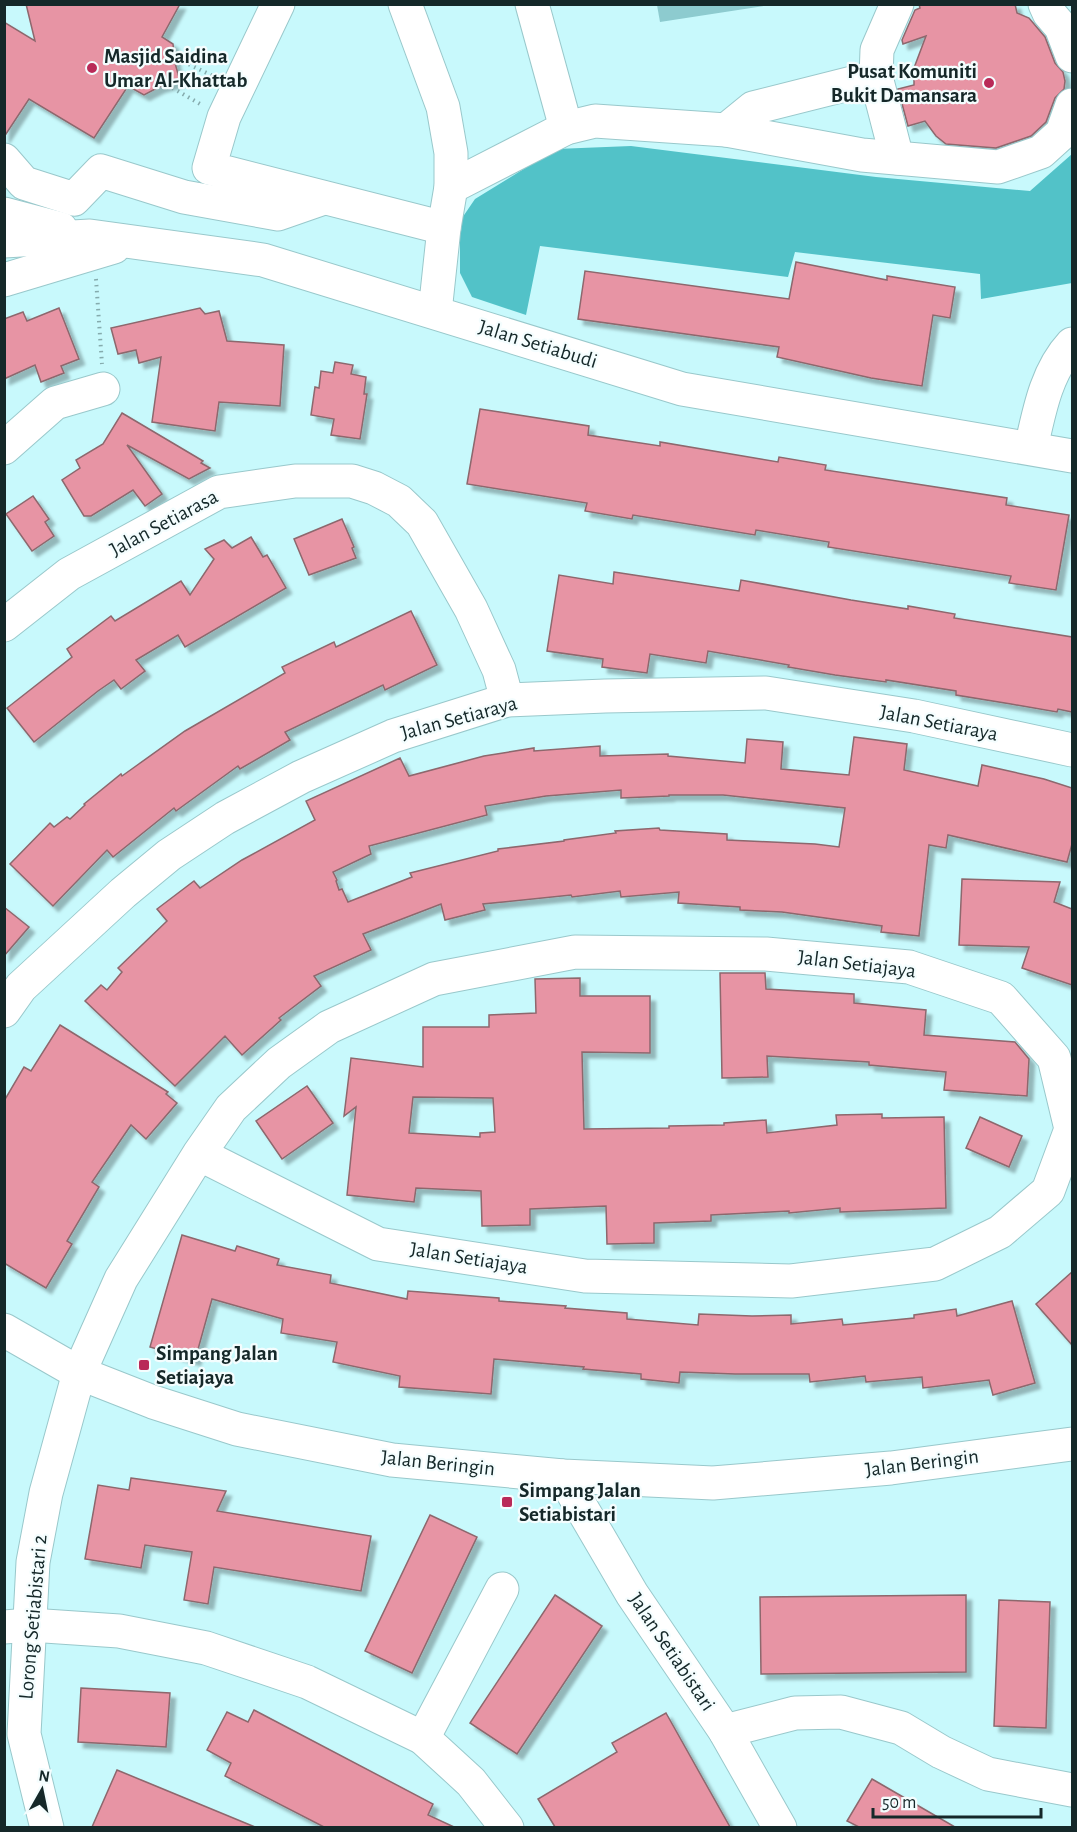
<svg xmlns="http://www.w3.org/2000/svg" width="1077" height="1832" font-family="'Alegreya Sans',sans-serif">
  <defs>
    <filter id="shadow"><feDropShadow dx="5.5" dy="5.5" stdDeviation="1.5" flood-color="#0004"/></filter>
  </defs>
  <rect width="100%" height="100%" fill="#c8f9fc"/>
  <path fill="#8dcbcf" d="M657,5V4L770,5L660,22Z"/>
  <path fill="#52c2c8" d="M631,146L876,177L1030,191L1072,154V283L981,299L980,274L795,252L788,277L540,246L526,315L472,297L460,273V221L475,199L556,149Z"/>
  <g fill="#e794a4" stroke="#8d676d" stroke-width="1.5" fill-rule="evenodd" filter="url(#shadow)">
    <path d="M26,4H180L162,37L173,44L175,63L180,81L159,87L144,95L128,86L94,138L29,99L4,137V22L35,41Z"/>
    <path d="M919,4H1015L1017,13L1029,18L1045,37L1055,63L1063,72L1065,81L1064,89L1055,98L1046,122L1031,136L996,148L946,144L936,136L925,121L908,126L898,89L914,85V68L926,36L903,44L902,40L915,10L920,8Z"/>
    <path d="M796,262L887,280V276L955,287L950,318L933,315L922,386L871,378L777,357L779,347L578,319L585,271L789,299Z"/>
    <path d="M59,308L79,359L61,366L64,373L41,382L35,365L4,379V319L23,312L27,321Z"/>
    <path d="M200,308L205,314L219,311L227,341L284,345L280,406L219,402L215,431L152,422L161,357L139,363L136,350L118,354L111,328Z"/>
    <path d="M335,362L353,365L351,374L366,377L364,394H367L360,439L331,435L334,419L311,415L315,387L319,388L321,371L333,373Z"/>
    <path d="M480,409L589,426L588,435L660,446V442L778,462L779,457L826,465L825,470L1007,498L1006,505L1069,515L1056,590L1009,583L1011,576L828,547L829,542L756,530L755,535L633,515L632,519L585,511L587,503L467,484Z"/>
    <path d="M122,413L203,461L201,463L210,468L189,479L127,445L162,494L145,506L133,490L91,516H84L62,480L80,468L76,460L103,444Z"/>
    <path d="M33,496L49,519L45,522L54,536L32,551L6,514Z"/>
    <path d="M342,519L354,547L352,548L356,558L309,575L294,539Z"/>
    <path d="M251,537L263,557L267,555L286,588L185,647L178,635L136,660L145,671L121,689L114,680L98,691L34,742L7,708L72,657L67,649L111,616L115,621L181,581L190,595L214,559L205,549L224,540L232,548Z"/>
    <path d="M614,572L739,591L741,580L851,600L908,609V606L955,614L954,618L1072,637V712L1058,709L1057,712L1011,704L956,695V691L886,680V682L835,675L788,667L789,665L708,651L706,663L650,654L647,673L602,667L603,659L547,651L559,575L613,584Z"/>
    <path d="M411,611L437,665L385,690L383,685L285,732L290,740L240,769L238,766L176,811L174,808L113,857L107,850L53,906L10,864L50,823L54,827L67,817L70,819L85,805L84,804L121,774L122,776L185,731L285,673L282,667L334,642L336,647Z"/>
    <path d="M854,737L907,744L904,770L978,786L982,765L1044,779L1072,788V844L1067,862L948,835L946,848L929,845L919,936L881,932L882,926L782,912L740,910V907L678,903L679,892L621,897L620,891L572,897L571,895L483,904L485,910L445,920L441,904L363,934L371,950L314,976L321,986L279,1018L281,1020L242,1055L225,1036L175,1086L85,1001L101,985L107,990L122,972L118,968L167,921L157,909L194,881L200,888L242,860L315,820L306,801L400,758L409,776L484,756L534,748V751L600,746V756L668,754V756L745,763L747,739L783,742L781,769L849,775ZM621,790V798L669,796V795H723L845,808L839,847L815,844L727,840V834L660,830L659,828L615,831L616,833L564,840V841L498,849V851L410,873L412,877L348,902L342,889L339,890L336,881L337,880L333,872L371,854L369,846L487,815L485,806L546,796Z"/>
    <path d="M962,879L1060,882L1054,902L1072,909V985L1022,968L1029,947L959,945Z"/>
    <path d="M4,907L29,927L4,956Z"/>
    <path d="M720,973H765L766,989L854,994V1003L926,1010L924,1035L1015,1042L1029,1059L1027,1096L944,1090L946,1072L869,1065V1062L767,1056L768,1077L722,1078Z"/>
    <path d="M580,978V996H650V1053L582,1052L584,1129L669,1128V1126L724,1125V1123L766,1120L767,1133L837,1125L836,1115L882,1114V1118L944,1117L946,1208L840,1212V1208L789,1213V1211L711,1215V1221L654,1223V1243L607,1244L606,1206L530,1209V1225L482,1226L481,1191L416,1188L414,1202L347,1195L356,1107L344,1116L351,1058L423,1067V1027H489V1015L536,1013L535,979ZM413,1097L493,1098L495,1132L480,1133V1137L409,1133Z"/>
    <path d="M60,1025L168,1092L166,1094L177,1103L146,1139L131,1125L92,1182L99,1187L67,1241L72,1244L46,1288L4,1263V1101L24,1067L31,1071Z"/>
    <path d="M307,1086L333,1123L282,1159L256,1121Z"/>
    <path d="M980,1117L1022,1136L1009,1167L966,1148Z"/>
    <path d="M182,1235L235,1251L237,1246L279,1259L277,1265L331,1275L330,1283L407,1299L408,1291L499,1298V1301L566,1306L565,1308L627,1313V1319L698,1325L699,1314L752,1316L791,1315V1324L842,1319L843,1325L914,1318V1315L956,1309L957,1316L1012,1301L1035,1383L993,1395L989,1380L923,1388L922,1377L866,1382L865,1376L810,1382L809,1374H735L680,1372L679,1383L641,1379V1374L583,1369L584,1367L494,1359L491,1394L399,1387L400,1376L333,1362L337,1342L281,1333L283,1319L212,1299L195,1360L150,1347Z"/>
    <path d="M1072,1272V1345L1036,1304Z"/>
    <path d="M131,1478L226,1491L217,1511L371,1536L361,1591L214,1567L208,1604L184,1600L192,1552L145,1545L141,1568L85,1559L98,1485L129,1490Z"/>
    <path d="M430,1515L477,1537L412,1673L365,1651Z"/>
    <path d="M555,1595L602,1626L517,1754L470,1723Z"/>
    <path d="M966,1595V1672L761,1674L760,1597Z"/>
    <path d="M999,1600L1050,1602L1046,1728L994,1726Z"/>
    <path d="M81,1688L170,1693L166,1747L78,1742Z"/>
    <path d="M254,1710L433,1804L428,1815L454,1827H324L225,1776L231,1763L207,1750L227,1712L248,1722Z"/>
    <path d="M666,1713L730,1827H555L538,1799L617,1752L612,1743Z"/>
    <path d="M117,1770L255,1827H92Z"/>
    <path d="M872,1779L910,1801L955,1827H859L847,1821Z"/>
  </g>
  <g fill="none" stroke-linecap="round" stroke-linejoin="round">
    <defs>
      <g id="minor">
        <path d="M278,4L224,117L209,168L444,228"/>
        <path d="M405,4L443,107L451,153V187L444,228L435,312"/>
        <path d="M532,4L566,128"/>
        <path d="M1045,4L1049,13L1061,27L1072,56"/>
        <path d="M726,130L753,108L876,77"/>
        <path d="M897,158L876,77L877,50L897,4"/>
        <path d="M4,160L24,183L74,199L101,171L184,197L278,214L324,198"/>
        <path d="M451,187L566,128L595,121L726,130L862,155L998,167L1041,152L1062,133L1072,105"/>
        <path d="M4,214L61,229"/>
        <path d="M4,241L90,236L263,260L682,389L1072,456"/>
        <path d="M4,280L114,247"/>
        <path d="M4,448L55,403L103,389"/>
        <path d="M1031,448C1039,412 1046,372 1072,344"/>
        <path d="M4,625L69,574L219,492L295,481H352L374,488L399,501L422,523L471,609L499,670L507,700"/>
        <path d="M4,1011L21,987L123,893L169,855L225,818L301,777L393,736L507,700L605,696L766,693L914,716L1072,750"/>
        <path d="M4,1330L79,1373L153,1402L237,1429L392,1460L563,1476L713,1483L891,1468L1072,1444"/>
        <path d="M563,1476L632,1594L725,1731L780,1828"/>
        <path d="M4,1627L30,1625L119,1631L206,1648L307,1682L423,1738L471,1782L507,1828"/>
        <path d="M725,1731L795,1713L841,1712L901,1728L941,1752L988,1774L1072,1790"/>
        <path d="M423,1738L502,1589"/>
        <path d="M47,1828L24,1734L33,1562L46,1493L79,1373L121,1279L199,1154L231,1108L279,1063L329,1027L434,979L575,952L766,954L909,967L1001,998L1054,1058L1071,1129L1048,1191L1000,1232L935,1264L791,1281L585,1276L378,1244L199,1154"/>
      </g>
    </defs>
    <use href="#minor" stroke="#99c8cb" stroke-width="35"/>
    <g stroke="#85abad" stroke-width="4" stroke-dasharray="1.5 4.5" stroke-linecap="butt">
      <path d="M178,59L215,77"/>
      <path d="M162,82L202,105"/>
      <path d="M96,279L102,364"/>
    </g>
    <use href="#minor" stroke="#fff" stroke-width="33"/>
  </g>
  <g fill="#b92a58" stroke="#f4fdfe" stroke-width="2">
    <circle cx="92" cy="68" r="6"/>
    <circle cx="989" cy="83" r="6"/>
    <rect x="138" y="1359" width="12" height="12" rx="3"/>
    <rect x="501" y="1496" width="12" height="12" rx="3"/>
  </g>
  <g text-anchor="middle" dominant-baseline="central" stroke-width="4.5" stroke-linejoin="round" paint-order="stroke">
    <g font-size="21" font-weight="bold" fill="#152829" stroke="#f4fdfe" text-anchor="start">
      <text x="104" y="56">Masjid Saidina<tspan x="104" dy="24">Umar Al-Khattab</tspan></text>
      <text x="977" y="71" text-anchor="end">Pusat Komuniti<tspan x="977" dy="24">Bukit Damansara</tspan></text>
      <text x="156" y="1353">Simpang Jalan<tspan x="156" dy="24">Setiajaya</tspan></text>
      <text x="519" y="1490">Simpang Jalan<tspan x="519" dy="24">Setiabistari</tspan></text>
    </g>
    <g font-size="21" fill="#152829" stroke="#f4fdfe">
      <text transform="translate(538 344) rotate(17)">Jalan Setiabudi</text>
      <text transform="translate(164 523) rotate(-28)">Jalan Setiarasa</text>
      <text transform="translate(459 718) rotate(-15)">Jalan Setiaraya</text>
      <text transform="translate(939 723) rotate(11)">Jalan Setiaraya</text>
      <text transform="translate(857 964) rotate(7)">Jalan Setiajaya</text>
      <text transform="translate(469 1258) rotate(9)">Jalan Setiajaya</text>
      <text transform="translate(438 1463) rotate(6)">Jalan Beringin</text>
      <text transform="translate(922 1463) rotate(-7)">Jalan Beringin</text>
      <text transform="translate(33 1617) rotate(-85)">Lorong Setiabistari 2</text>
      <text transform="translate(672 1652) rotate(56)">Jalan Setiabistari</text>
    </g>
  </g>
  <rect width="1077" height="1832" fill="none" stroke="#152829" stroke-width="12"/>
  <g transform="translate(42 1790) rotate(9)" stroke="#f4fdfe" stroke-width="4.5" paint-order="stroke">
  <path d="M0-4.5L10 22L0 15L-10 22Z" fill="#152829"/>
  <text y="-9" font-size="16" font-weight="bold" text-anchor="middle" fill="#152829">N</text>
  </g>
  <path d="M873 1808v9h168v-9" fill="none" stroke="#152829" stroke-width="3"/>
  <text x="882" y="1808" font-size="18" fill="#152829" stroke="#f4fdfe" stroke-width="4.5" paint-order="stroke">50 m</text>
</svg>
